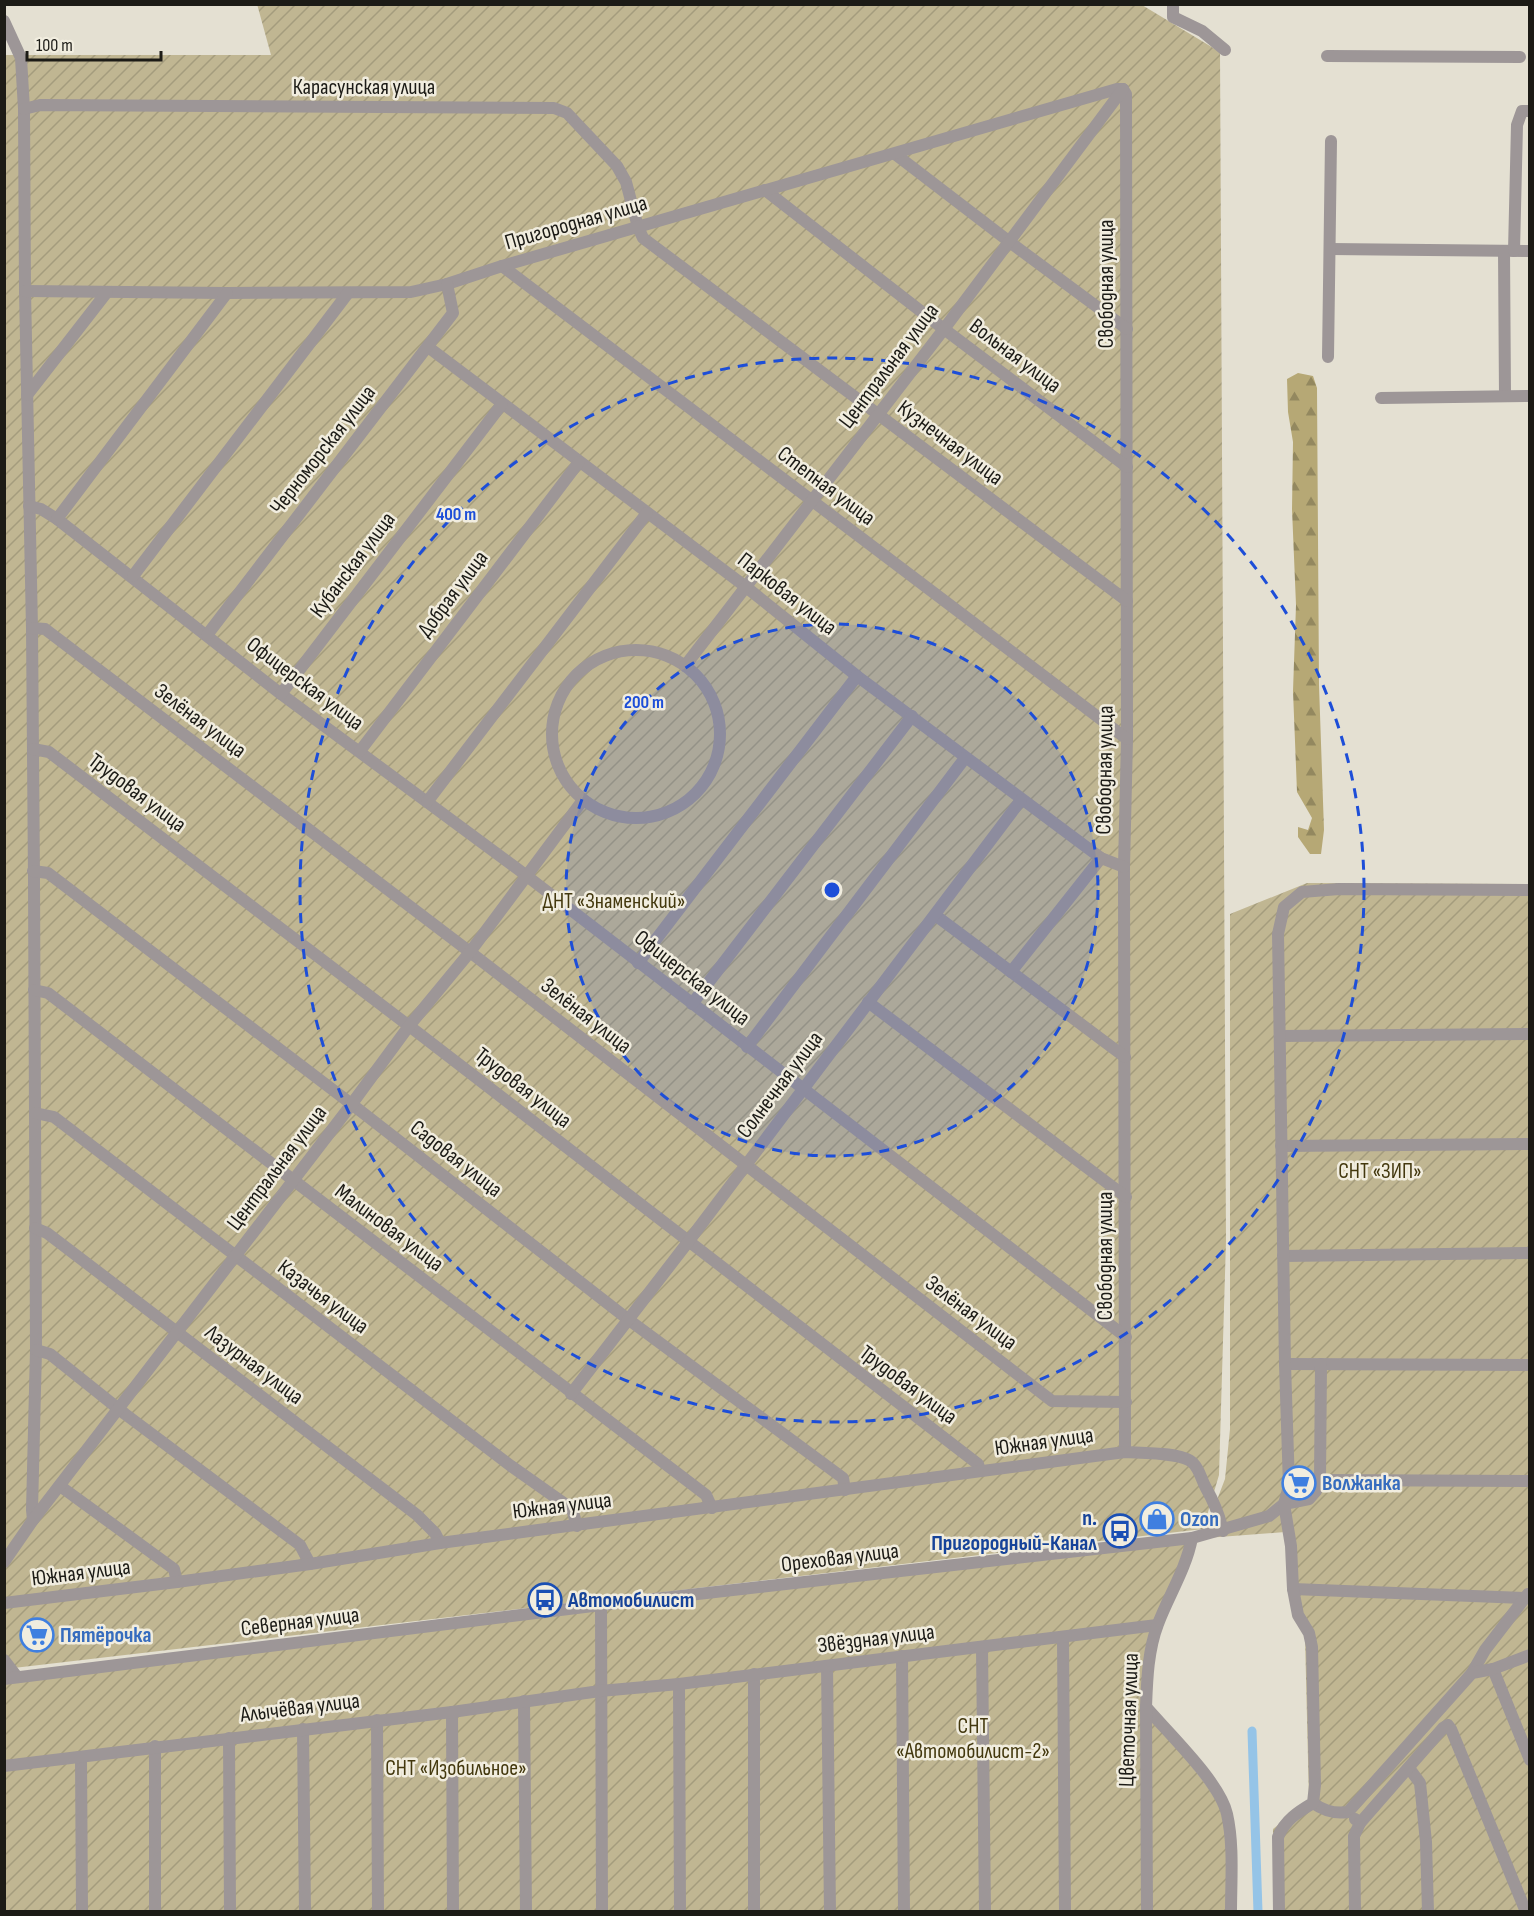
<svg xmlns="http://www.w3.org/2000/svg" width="1534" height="1916" font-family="'Sofia Sans Condensed',sans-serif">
  <defs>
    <pattern id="forest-firs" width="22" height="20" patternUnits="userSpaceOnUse" patternTransform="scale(1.5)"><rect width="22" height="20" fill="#b6a875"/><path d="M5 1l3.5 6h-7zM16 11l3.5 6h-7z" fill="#93885f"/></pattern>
    <pattern id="garden-furrows" width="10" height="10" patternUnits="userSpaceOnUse" patternTransform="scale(1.5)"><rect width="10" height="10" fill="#c0b692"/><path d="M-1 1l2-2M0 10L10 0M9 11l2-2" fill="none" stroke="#a49c7d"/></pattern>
  </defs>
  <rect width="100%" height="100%" fill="#e4e0d2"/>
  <path fill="url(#forest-firs)" d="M1298,373L1313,376L1317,388L1319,685L1324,830L1321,854H1310L1298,837V827L1308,830L1312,818L1297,792L1293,691L1296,605L1292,509L1293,442L1288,412L1287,379Z"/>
  <g fill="url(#garden-furrows)">
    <path d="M257,4L1142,5L1220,52L1226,1241L1219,1475L1203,1529L5,1669L4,55H271Z"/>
    <path d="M1307,883L1529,884V1911H1274L1273,1829L1309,1800L1305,1637L1285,1532L1206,1538L1207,1526L1225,1479L1230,1429V914Z"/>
    <path d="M1192,1538L1157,1625L1146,1707L1227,1812L1231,1911L5,1912V1679Z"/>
  </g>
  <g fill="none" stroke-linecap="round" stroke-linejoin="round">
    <path stroke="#95c4e7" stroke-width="9" d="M1252,1731L1258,1912"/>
    <g stroke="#9d9697" stroke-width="12">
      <path d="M1173,4V17L1202,31L1225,50"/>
      <path d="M4,21L21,58L24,109L25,291L32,628L34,880L36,1350L32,1510L33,1520"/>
      <path d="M1327,56L1520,57"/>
      <path d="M1123,89L1126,94L1127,739L1124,867L1125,1452"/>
      <path d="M24,109L40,105L554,108L567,113L617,166L626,182L638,227L643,238L1127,601"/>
      <path d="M895,154L1015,246L1127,329"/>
      <path d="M765,190L936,323L1127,467"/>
      <path d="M1330,249L1530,251"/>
      <path d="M1504,251L1505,395"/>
      <path d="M1514,251L1517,125L1522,111H1530"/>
      <path d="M502,266L1127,739"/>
      <path d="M25,291L227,293L411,292L447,284L502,266L1117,89H1123"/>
      <path d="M428,347L746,587L857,676L1101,858L1124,867"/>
      <path d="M1328,357L1331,141"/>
      <path d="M27,395L107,292"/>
      <path d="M1381,398L1530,396"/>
      <path d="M29,506L41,509L57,519L281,694L519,870L1126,1337"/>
      <path d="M57,519L227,293"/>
      <path d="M133,576L348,293"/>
      <path d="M32,628L45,629L470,952L1052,1401L1126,1402"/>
      <path d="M207,635L453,313L447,284"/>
      <circle cx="636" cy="734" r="84"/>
      <path d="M685,666L944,329L1123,89"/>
      <path d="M281,694L502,404"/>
      <path d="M33,749L49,752L417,1032L978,1464L980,1471"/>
      <path d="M360,751L579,462"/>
      <path d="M427,802L647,513"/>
      <path d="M33,871L48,873L358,1109L629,1320L843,1478L845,1490"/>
      <path d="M935,915L1125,1057"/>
      <path d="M638,963L857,676"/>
      <path d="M1011,972L1101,858"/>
      <path d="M34,990L48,993L706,1495L712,1508"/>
      <path d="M868,1002L1126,1197"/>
      <path d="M692,1004L912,716"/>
      <path d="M1280,1036L1530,1034"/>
      <path d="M747,1047L965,758"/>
      <path d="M35,1113L54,1117L511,1466L572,1509L577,1526"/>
      <path d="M1281,1146L1530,1144"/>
      <path d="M35,1228L47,1233L417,1515L435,1533L440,1543"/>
      <path d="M1283,1256L1530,1253"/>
      <path d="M36,1350L50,1354L125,1414L300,1545L310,1564"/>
      <path d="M1285,1364L1530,1365"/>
      <path d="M571,1394L688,1242L1021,800"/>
      <path d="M1320,1480L1321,1364"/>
      <path d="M60,1486L174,1569L177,1582"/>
      <path d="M4,1562L33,1520L351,1105L409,1026L470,952L583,800"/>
      <path d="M1293,1589L1524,1598"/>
      <path d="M4,1603L177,1582L310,1564L440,1543L1125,1452C1142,1453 1182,1452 1193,1463C1200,1470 1201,1479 1206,1488C1214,1502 1219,1514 1223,1531"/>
      <path d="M601,1605L602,1912"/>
      <path d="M1063,1637L1065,1912"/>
      <path d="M982,1648L985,1912"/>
      <path d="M902,1656L904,1912"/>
      <path d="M4,1660L17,1677"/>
      <path d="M827,1666L830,1912"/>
      <path d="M1493,1669L1530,1760"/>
      <path d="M1472,1673L1485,1650L1528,1594"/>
      <path d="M754,1674V1912"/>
      <path d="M4,1679L601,1605L1192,1538L1269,1516L1284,1504L1309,1499L1316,1491L1320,1480L1530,1481"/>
      <path d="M679,1684L680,1912"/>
      <path d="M524,1701L526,1912"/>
      <path d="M1146,1707C1168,1733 1220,1782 1227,1814C1234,1845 1231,1880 1231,1912"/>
      <path d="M452,1712L453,1912"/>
      <path d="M377,1720L378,1912"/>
      <path d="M303,1729L305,1912"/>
      <path d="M229,1738L230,1912"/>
      <path d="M155,1746V1912"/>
      <path d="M81,1757L82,1912"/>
      <path d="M4,1766L452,1712L600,1691L679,1684L1157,1625"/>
      <path d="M1409,1768L1420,1783L1426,1842L1428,1912"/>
      <path d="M1313,1803C1324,1811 1335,1814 1348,1812L1472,1673L1493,1669L1530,1655"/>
      <path d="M1355,1819L1360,1823L1354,1836L1355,1912"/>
      <path d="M1360,1823L1443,1728L1448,1725L1451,1729L1526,1912"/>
      <path d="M1147,1912L1146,1707C1147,1680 1148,1650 1158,1624C1169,1595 1186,1569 1192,1538"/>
      <path d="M1279,1912L1278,1837C1285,1820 1298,1812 1313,1803L1315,1785L1312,1647L1309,1633L1298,1615L1293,1589L1291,1546L1284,1504L1289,1486L1285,1364L1278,934L1284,907L1302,892L1339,889L1530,890"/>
    </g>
  </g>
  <circle cx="832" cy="890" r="266" fill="#1d4ed8" fill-opacity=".12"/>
  <g fill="none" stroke="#1d4ed8" stroke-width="3" stroke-dasharray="10 8">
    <circle cx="832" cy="890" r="266"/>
    <circle cx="832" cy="890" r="532"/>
  </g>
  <defs>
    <symbol id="supermarket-ring" viewBox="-11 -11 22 22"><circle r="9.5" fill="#f1eddf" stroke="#3f7fe0" stroke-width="1.5"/><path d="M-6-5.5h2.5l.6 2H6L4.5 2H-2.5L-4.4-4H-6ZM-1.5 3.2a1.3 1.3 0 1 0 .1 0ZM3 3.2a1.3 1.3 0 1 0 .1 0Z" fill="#3f7fe0"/></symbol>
    <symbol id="shop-ring" viewBox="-11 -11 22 22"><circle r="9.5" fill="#f1eddf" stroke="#3f7fe0" stroke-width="1.5"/><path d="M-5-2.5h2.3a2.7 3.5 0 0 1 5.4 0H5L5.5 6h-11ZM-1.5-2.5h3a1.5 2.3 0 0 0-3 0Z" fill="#3f7fe0"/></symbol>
    <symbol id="bus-ring" viewBox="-11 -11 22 22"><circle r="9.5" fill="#f1eddf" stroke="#1a4fb4" stroke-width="1.5"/><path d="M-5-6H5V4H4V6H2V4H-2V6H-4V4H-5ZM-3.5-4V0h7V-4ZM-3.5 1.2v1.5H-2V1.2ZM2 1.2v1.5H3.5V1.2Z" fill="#1a4fb4"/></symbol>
  </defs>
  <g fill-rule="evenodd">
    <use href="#supermarket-ring" x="1280" y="1464" width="38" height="38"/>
    <use href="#shop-ring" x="1138" y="1500" width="38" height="38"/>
    <use href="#bus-ring" x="1101" y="1512" width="38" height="38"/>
    <use href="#bus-ring" x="526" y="1581" width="38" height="38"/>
    <use href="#supermarket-ring" x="18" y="1616" width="38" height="38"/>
  </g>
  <g text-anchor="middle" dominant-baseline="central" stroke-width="5" stroke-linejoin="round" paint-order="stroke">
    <g font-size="22" fill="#1c1b16" stroke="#f1eddf">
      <text x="364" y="87">Карасунская улица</text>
      <text transform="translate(576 223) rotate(-16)">Пригородная улица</text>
      <text transform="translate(1106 284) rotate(-90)">Свободная улица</text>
      <text transform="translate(1015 356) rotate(37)">Вольная улица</text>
      <text transform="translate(889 366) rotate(-53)">Центральная улица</text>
      <text transform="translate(950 443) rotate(37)">Кузнечная улица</text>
      <text transform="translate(323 450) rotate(-52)">Черноморская улица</text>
      <text transform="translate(826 486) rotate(37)">Степная улица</text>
      <text transform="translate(353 565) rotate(-53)">Кубанская улица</text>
      <text transform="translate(453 594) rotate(-53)">Добрая улица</text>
      <text transform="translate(787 594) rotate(38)">Парковая улица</text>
      <text transform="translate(305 684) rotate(37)">Офицерская улица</text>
      <text transform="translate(200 721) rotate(37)">Зелёная улица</text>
      <text transform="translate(1105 770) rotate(-89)">Свободная улица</text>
      <text transform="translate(137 793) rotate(37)">Трудовая улица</text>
      <text transform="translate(692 978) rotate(38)">Офицерская улица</text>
      <text transform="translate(586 1016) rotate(38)">Зелёная улица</text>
      <text transform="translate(780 1085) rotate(-53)">Солнечная улица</text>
      <text transform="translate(523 1088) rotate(38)">Трудовая улица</text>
      <text transform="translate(456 1159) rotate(38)">Садовая улица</text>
      <text transform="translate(277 1168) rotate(-53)">Центральная улица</text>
      <text transform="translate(389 1228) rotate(37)">Малиновая улица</text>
      <text transform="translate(1105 1256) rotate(-90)">Свободная улица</text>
      <text transform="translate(323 1297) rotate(37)">Казачья улица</text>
      <text transform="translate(971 1313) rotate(37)">Зелёная улица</text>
      <text transform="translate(254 1365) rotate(37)">Лазурная улица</text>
      <text transform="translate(908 1385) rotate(37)">Трудовая улица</text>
      <text transform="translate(1044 1442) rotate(-8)">Южная улица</text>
      <text transform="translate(562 1506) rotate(-7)">Южная улица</text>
      <text transform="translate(840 1558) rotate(-7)">Ореховая улица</text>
      <text transform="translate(81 1573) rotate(-7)">Южная улица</text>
      <text transform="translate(300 1622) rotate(-7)">Северная улица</text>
      <text transform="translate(876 1639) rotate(-7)">Звёздная улица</text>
      <text transform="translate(300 1708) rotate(-7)">Алычёвая улица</text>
      <text transform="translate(1129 1720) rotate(-88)">Цветочная улица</text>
    </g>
    <g font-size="22" fill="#43380e" stroke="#f1eddf">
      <text x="614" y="901">ДНТ «Знаменский»</text>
      <text x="1380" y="1171">СНТ «ЗИП»</text>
      <text x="973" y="1726">СНТ<tspan x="973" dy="25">«Автомобилист-2»</tspan></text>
      <text x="456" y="1768">СНТ «Изобильное»</text>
    </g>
    <g font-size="22" font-weight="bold" fill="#366cbe" stroke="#f1eddf" text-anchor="start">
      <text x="1322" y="1483">Волжанка</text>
      <text x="1180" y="1519">Ozon</text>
      <text x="60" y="1635">Пятёрочка</text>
    </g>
    <g font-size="22" font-weight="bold" fill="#164399" stroke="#f1eddf" text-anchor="end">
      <text x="1097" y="1518">п.<tspan x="1097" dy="25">Пригородный-Канал</tspan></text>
      <text x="568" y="1600" text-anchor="start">Автомобилист</text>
    </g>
  </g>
  <circle cx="832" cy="890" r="9" fill="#1d4ed8" stroke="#f1eddf" stroke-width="3"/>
  <g font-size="18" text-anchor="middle" font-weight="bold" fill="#1d4ed8" stroke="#f1eddf" stroke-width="5" stroke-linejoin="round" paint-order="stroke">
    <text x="456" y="520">400 m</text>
    <text x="644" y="708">200 m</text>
  </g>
  <rect width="1534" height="1916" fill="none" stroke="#1c1b16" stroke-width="12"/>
  <path d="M27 51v9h134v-9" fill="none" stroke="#1c1b16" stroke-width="3"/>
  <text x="36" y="51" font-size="18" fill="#1c1b16" stroke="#f1eddf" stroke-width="4.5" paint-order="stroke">100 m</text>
</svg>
